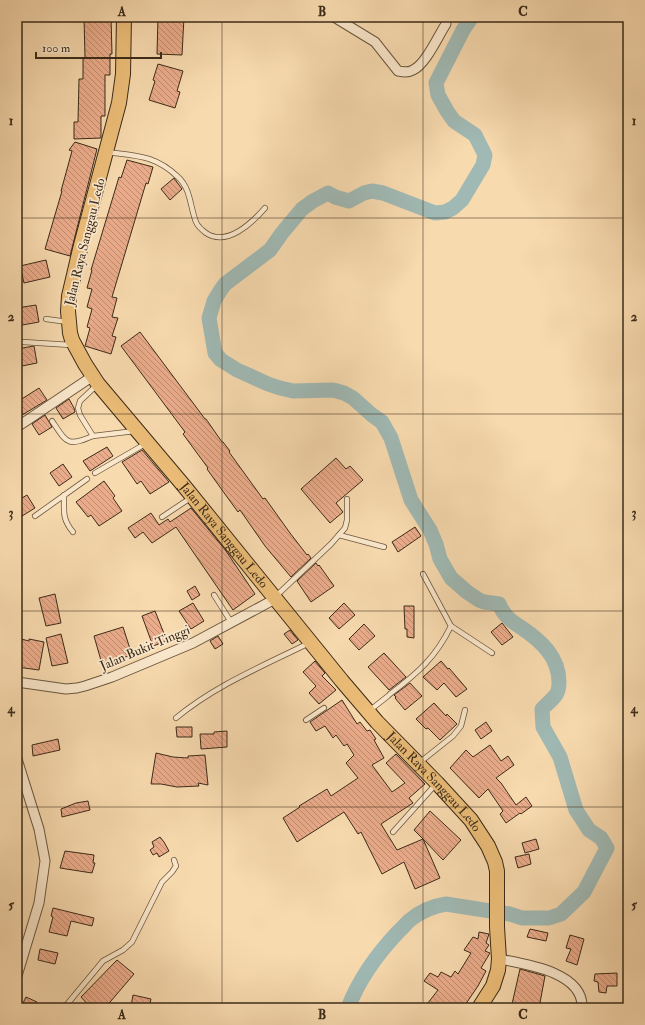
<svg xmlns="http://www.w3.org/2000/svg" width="645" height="1025" font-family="'IM FELL Double Pica',serif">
  <defs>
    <pattern id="building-back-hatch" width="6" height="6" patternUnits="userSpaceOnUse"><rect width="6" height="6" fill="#ebac8b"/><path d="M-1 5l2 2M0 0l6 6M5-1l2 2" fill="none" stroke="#c08c71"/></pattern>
  </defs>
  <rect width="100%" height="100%" fill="#f8daaf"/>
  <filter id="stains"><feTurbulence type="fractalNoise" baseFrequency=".005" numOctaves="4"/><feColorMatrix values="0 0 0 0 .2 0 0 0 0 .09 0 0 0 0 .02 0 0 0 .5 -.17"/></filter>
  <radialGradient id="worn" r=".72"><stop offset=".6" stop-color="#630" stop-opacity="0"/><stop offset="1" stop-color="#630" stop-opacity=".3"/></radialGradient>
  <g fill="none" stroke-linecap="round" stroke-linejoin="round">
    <path stroke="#a0b9b4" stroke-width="15" d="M348,1008C359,979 378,953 399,931C403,928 406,923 410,920C420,912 433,906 446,904L510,914L522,918H549L561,914L584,892L607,848L601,838L589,830L576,810L560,757L543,727L542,709C546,705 551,701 555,696C558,693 559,686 559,682C559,657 541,641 522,628C511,621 504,616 499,604L484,602L479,600L467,592L451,578L440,559L436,544L430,530L411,500L391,438L382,422L372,415L353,398L344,393L333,390L293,391L280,388L268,384L237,370L221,360L215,353L209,318L214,301L220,291L225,284L270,250L282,233L302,209L313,201L328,193L335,197L349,201L364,193L372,191L383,193L435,213L445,212L453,208L462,200L483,165L485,155L475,135L454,121L447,111L438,95L436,83L463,30L472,17"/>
  </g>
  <g fill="url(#building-back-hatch)" stroke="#3b2b19">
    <path d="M84,17H111L112,54H110V75H105V116H101V138L74,139V122H78L79,79H83V58H85Z"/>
    <path d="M158,17H184L182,55L157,54Z"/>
    <path d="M158,64L183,71L177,91L180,92L175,108L149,100L155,81L153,80Z"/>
    <path d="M75,142L97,149L70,256L45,249L62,191H61L72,151L69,150Z"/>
    <path d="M127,160L153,167L148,184L146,183L112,297L117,298L112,317L118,318L112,336L116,337L111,354L85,346L90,328L87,327L92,309L87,307L92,289L87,288L92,270H91L119,177L121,178Z"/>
    <path d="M174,178L182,189L170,200L161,189Z"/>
    <path d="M46,260L50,277L24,283L20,266Z"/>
    <path d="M36,305L39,322L17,326V308Z"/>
    <path d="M140,332L205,419H206L222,442H223L230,451L229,452L263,499L265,498L290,533L307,555L308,554L311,558L291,577L265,546L240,510L238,512L222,490L207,469L208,468L183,434L185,432L121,346Z"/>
    <path d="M34,346L37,363L17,367V349Z"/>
    <path d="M39,388L47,400L17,418V402Z"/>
    <path d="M69,399L74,408L75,412L63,419L56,408Z"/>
    <path d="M45,415L52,427L39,435L32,424Z"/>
    <path d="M107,447L113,456L90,471L83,461Z"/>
    <path d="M142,450L169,482L150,494L141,481L137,484L122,462Z"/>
    <path d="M336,458L346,469L350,466L363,480L336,503L343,512L330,523L301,489Z"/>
    <path d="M63,464L72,477L59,486L50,473Z"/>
    <path d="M104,481L115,496L113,498L122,511L99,526L91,515L88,517L76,502Z"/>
    <path d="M27,495L35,508L22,516L17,508V501Z"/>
    <path d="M191,508L226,551L255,594L233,610L176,527L152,543L143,532L135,538L128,528L151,513L159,525L168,519L170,522Z"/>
    <path d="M415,527L421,536L398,552L392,542Z"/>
    <path d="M316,563L318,566L319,565L334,586L311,602L297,581Z"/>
    <path d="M195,586L200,595L192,600L187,591Z"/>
    <path d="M55,594L61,623L46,626L39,598Z"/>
    <path d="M193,603L204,621L191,629L179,611Z"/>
    <path d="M344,603L355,615L339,629L329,618Z"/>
    <path d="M404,606H414V638L407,637V629H405Z"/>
    <path d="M155,611L167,641L153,646L142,616Z"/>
    <path d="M502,623L513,637L502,645L491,632Z"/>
    <path d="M364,624L375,636L359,650L349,639Z"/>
    <path d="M123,627L132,655L102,664L94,636Z"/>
    <path d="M290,630L298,640L292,644L284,634Z"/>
    <path d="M61,634L68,663L52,666L46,638Z"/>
    <path d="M218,636L223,644L215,649L210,641Z"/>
    <path d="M17,638L29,641V639L44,642L39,670L17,667Z"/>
    <path d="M384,653L406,677L389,690L368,667Z"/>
    <path d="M315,661L325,673L322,676L336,690L319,704L309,693L316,686L303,672Z"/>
    <path d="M441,661L448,669L449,668L467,689L456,697L444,683L437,690L423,677Z"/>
    <path d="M410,683L422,696L405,710L395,698L396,697L394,695Z"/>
    <path d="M342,700L357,724L360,722L367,731L370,730L376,739L374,740L384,758L372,765L392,792L405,783L386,763L396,754L425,784L409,798L413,803L381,824L397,850L423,839L414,830L430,811L461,840L443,860L423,839L440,878L415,889L404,862L382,874L361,832L358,834L344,812L297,842L283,818L300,807L299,806L327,789L331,796L358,778L346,763L354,755L347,744L344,746L336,735L333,738L325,726L316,731L310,722Z"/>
    <path d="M434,703L446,716L447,714L457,724L440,740L428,728L426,729L416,719Z"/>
    <path d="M486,722L492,731L481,739L475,730Z"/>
    <path d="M176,727H192V737H177Z"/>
    <path d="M227,731V747L201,749L200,734H214V732Z"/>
    <path d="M58,739L60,750L33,756L32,745Z"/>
    <path d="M490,745L501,761L508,756L514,765L496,778L501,783L516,805L526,797L532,806L521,814L520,813L506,823L500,814L503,811L488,789L479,798L450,768L466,750L473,757Z"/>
    <path d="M156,753L173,757L188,758V756L205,755L208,785L198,783L199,786L177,787L161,784H151Z"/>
    <path d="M88,801L90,810L62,817L61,809L76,803Z"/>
    <path d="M160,837L164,842L169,851L159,857L157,853L153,855L150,850L154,847L152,842Z"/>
    <path d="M536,839L539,849L525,853L522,843Z"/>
    <path d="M65,851L94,855L93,863H95L92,873L60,868Z"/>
    <path d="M529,854L531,864L518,868L515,857Z"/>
    <path d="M53,908L94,918L92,926L71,921L67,936L49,932L53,917L51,916Z"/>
    <path d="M530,929L548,933L546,941L527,937Z"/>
    <path d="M479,932L489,934L486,943L489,945L485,951L490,953L481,968L486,971L478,986L463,1008H424L438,990L424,981L430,973L438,977L441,972L451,977L455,971L458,974L471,953L464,950L473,937L478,939Z"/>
    <path d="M570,935L584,939L577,965L566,961L571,949L566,948Z"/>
    <path d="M40,949L58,953L55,964L38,960Z"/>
    <path d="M117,960L134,974L105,1008H91L81,997Z"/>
    <path d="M520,969L545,976L539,1008L512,1004Z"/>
    <path d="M617,973V986H607L606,993L599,992L598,982L594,981L595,974Z"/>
    <path d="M133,995L151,999L149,1008H140L131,1006Z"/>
    <path d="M26,997L37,1002L34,1008H27L22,1005Z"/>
  </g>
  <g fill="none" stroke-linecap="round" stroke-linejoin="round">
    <defs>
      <g id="service">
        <path d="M107,152C137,156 155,155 178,177C191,189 190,207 196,222C198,227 202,230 206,233C227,247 252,223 265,208"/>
        <path d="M46,319L68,322"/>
        <path d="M23,342L71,345"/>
        <path d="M97,385L80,401L78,408L80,415L93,436L135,431"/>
        <path d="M52,421C67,443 67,447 93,436"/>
        <path d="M95,473L145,444"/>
        <path d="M64,495C64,511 62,519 73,532"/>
        <path d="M35,516L87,479"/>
        <path d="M162,517L192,497"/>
        <path d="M339,535L384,547"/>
        <path d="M214,595L231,622"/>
        <path d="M275,597L331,544L345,528L347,520V499"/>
        <path d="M451,626L492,653"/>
        <path d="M390,694C418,673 436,657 451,626L423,574"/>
        <path d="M369,711L388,696"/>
        <path d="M176,718C216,685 263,666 309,643"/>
        <path d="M306,720L324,708"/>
        <path d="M419,763L453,736L461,726L465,710"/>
        <path d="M393,832L436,784"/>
        <path d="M64,1008L103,961L123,950L132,942L162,882L172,872L176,866L174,860"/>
      </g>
      <g id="minor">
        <path d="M334,17L375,42L398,71C403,72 408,73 413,70C426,64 438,36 446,24"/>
        <path d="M17,427L93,376"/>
        <path d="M17,682L66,689L77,688L85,686L112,677L193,643L275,599"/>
        <path d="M17,759L39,829L45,861L39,903L17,976"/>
        <path d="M499,959C525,964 584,972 582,1008"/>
      </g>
      <g id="trunk">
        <path id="s1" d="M124,17L123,74L119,103L81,245L69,296L68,311L70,333L72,340L85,364L98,384L184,486L342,681L377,722L437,783L471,820L488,846L495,862L497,871V927L499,959L498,970L493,986L479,1008"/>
      </g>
    </defs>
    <use href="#service" stroke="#6a573e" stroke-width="6"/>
    <use href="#minor" stroke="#6a573e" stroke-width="11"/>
    <use href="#trunk" stroke="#3b2b19" stroke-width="16"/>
    <use href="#service" stroke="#fae7cb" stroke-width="4.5"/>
    <use href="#minor" stroke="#fae7cb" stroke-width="9"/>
    <use href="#trunk" stroke="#ecbd78" stroke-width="14"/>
  </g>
  <path fill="none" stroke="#3b2b19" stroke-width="1" stroke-opacity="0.55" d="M222,17V1008M423,17V1008M17,218H628M17,414H628M17,611H628M17,807H628"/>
  <g text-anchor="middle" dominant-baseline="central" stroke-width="3.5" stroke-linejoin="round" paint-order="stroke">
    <g font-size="13" fill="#3b2b19" stroke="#fae7cb">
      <text transform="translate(85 242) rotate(-76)">Jalan Raya Sanggau Ledo</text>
      <text stroke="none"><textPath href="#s1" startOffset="578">Jalan Raya Sanggau Ledo</textPath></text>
      <text transform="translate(145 648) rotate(-23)">Jalan Bukit Tinggi</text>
      <text stroke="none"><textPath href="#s1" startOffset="902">Jalan Raya Sanggau Ledo</textPath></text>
    </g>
  </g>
  <rect width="645" height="1025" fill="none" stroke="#f8daaf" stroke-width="44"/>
  <path d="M36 52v6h125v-6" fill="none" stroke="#3b2b19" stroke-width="2"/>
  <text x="42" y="52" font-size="12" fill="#3b2b19" stroke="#fae7cb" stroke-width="3" paint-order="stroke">100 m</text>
  <rect x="22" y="22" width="601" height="981" fill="none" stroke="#3b2b19" stroke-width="1.5"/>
  <g font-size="13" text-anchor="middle" font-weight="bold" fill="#3b2b19">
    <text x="122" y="16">A</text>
    <text x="322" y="16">B</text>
    <text x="523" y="16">C</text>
    <text x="11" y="125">1</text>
    <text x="634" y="125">1</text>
    <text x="11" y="321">2</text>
    <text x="634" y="321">2</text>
    <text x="11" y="517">3</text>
    <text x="634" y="517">3</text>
    <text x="11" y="713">4</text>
    <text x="634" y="713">4</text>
    <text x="11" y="909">5</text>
    <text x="634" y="909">5</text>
    <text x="122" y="1019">A</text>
    <text x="322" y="1019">B</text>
    <text x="523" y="1019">C</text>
  </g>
  <rect width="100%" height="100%" filter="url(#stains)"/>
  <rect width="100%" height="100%" fill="url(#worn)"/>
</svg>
